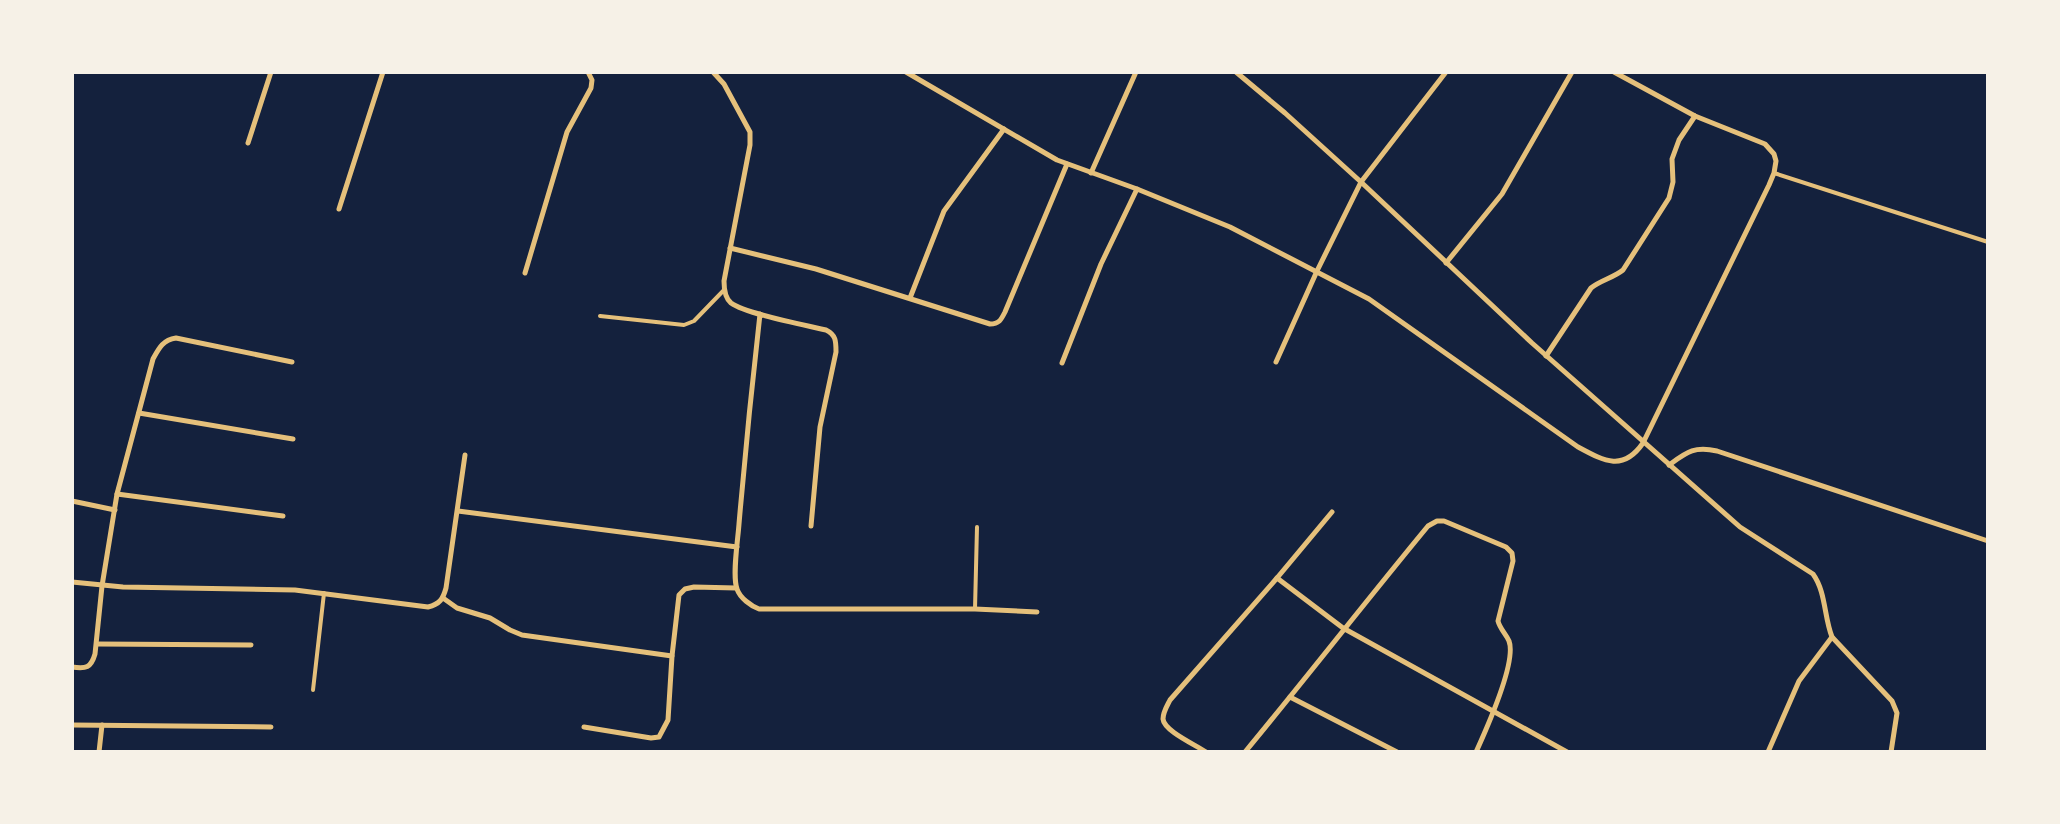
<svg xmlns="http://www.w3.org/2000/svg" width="2060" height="824" font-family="Lato,sans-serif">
  <rect width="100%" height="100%" fill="#14213d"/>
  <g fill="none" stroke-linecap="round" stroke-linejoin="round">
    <g stroke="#e5c07b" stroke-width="4">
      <path d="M1774,173L1988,242"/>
      <path d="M600,316L684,325L694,321L724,290"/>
      <path d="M975,609L977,527"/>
      <path d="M313,690L324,593"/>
    </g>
    <g stroke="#e5c07b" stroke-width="5">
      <path d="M713,72L724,84L750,132V145L724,281C724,289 725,298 731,303C746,314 805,325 826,330C836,335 836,341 836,352L820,427L811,526"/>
      <path d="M906,72L1057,160L1137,189L1230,227L1369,299L1578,447C1604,461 1623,472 1643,443L1769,185L1774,173L1776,161L1774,154L1765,144L1695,116L1614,72"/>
      <path d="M1236,72L1285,113L1361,182L1532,343L1740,527L1813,574C1826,592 1824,617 1832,637L1892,701L1897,713L1891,752"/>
      <path d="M248,143L271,72"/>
      <path d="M1091,173L1136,72"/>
      <path d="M339,209L383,72"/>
      <path d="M730,248L816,269L990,324C999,324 1001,320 1005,312L1067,164"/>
      <path d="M1446,263L1502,194L1572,72"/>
      <path d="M525,273L567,132L591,88L592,80L588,72"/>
      <path d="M910,298L944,211L1004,129"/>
      <path d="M760,314C752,384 745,454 739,524C738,539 732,576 737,589C740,598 751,606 759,609H975L1037,612"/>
      <path d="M1546,356L1591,288C1601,280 1613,278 1623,270L1669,198L1673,182L1672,159L1679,140L1695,116"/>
      <path d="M1276,362L1317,271L1361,182L1446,72"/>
      <path d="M1062,363L1101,264L1137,189"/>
      <path d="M139,413L293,439"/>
      <path d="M1669,465C1687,452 1694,446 1717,451L1988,541"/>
      <path d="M117,494L283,516"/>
      <path d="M72,501L115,510"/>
      <path d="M458,511L737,547"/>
      <path d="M1277,578L1343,628L1567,752"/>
      <path d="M72,582L123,587L295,590L428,607C440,604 443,599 446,588L465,455"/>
      <path d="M443,598L457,608L490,618L510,630L522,635L672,656"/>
      <path d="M97,644L251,645"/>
      <path d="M72,667C86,669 91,668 95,654L102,586L117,494L153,359C159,348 163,340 176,338L292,362"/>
      <path d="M1290,697L1397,752"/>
      <path d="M72,725L271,727"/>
      <path d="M584,727L651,738L659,737L668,720L672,656L679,595L685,589L694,587L736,588"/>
      <path d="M99,752L102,725"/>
      <path d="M1206,752C1196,745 1164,731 1163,719C1163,712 1167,706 1170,700L1277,578L1332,512"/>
      <path d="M1245,752C1307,677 1366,601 1428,526L1437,521H1444L1506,547L1512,553L1513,561L1498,621C1500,629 1506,634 1509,641C1517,662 1486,730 1476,752"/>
      <path d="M1768,752L1799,681L1832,637"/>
    </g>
  </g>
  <rect width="2060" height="824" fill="none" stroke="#f6f1e7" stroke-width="148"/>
</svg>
